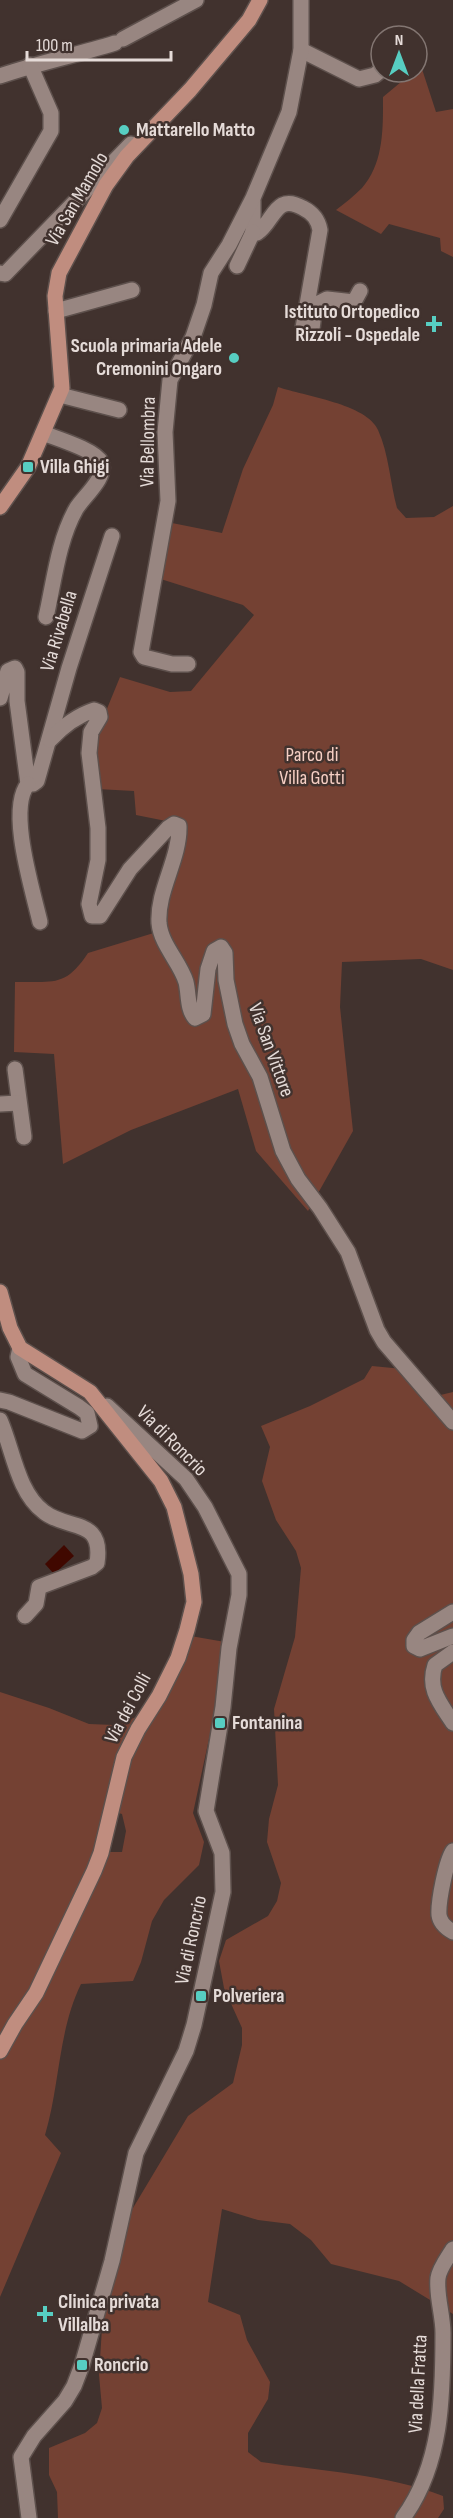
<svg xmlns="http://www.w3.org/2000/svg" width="453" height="2518" font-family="'Sofia Sans Condensed',sans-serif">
  <rect width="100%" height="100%" fill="#41322e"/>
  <g fill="#744133" fill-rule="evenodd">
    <path d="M421,66L436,112L453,109V257L441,251L440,238L389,224L381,234L336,210C345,203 354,196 362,188C384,163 383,128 383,97L413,72H417Z"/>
    <path d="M278,387C304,396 367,404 378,430C389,454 390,483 397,508L406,518L434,517L453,506V970L421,959L342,962L340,1007L353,1131L308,1211L256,1151L238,1089L131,1130L63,1164L54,1054L14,1052L15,982C53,981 65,988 88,953L157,932L181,824L136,815L134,791L97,789L95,738L120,677L170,692L191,691L254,615L243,605L148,575L162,521L222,533L243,469L273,405Z"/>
    <path d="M372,1366L403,1369L428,1398L453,1392V2314L399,2281L331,2264L311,2240L290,2224L258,2220L222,2209L208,2302L240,2315L247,2340L270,2382L268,2399L248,2433V2452L261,2462C321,2471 386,2474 443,2496L444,2509L438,2518H58L57,2492L49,2475V2448L85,2433L97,2423L102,2408L99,2375L102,2328L124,2223L188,2116L233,2083L242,2045V2028L224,1988L219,1961L226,1940L268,1916L277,1901L281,1883L267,1842L269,1819L278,1785L274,1709L295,1637L301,1568L296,1551L276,1520L262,1481L270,1447L261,1426L310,1406L364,1379Z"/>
    <path d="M185,1635L225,1642L215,1711L193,1813L204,1842L199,1865L164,1900L152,1921L141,1962L133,1981L81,1984C58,2031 60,2085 45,2135L61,2153L0,2297V1692L49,1708L89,1724L114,1725L145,1714ZM115,1812L122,1814L126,1831L122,1852H104Z"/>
  </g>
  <path fill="#400800" d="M64,1545L74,1556L54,1574L45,1564Z"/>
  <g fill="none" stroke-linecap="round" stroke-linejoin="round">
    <defs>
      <g id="minor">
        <path d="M123,39L196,0"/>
        <path d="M301,50L359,79L375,75L381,70"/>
        <path d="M0,76C38,63 77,55 115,43"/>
        <path d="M253,201V232L257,233C274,222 275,192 303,208C313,213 318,219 320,230L303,328L307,331L312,329L315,305L327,299L354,302L360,291"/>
        <path d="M0,220L51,131V113L30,65"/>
        <path d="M237,266L253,232"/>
        <path d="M0,273L5,274L131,144"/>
        <path d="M56,311L132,290"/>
        <path d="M60,395L119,410"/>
        <path d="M43,433C55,438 96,450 101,462C108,477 83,497 76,509C58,541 54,582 46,617"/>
        <path d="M188,664H172L144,657L141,652L168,501L165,432L170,380L193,337L204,305L211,273L229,245L253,198L289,112L301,50V0"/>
        <path d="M0,698L8,671L15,668L17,672V701L28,784H33L37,781L69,668L112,536"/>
        <path d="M50,740C63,726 76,716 94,710L99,712L100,717L91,732L89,753L98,828V860L89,904L92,916H100L130,869L168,828L174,824L179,826C180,859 157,890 159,923C161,945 180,962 186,982C189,994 187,1009 195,1018L203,1014L208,969L214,951L221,947L225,953L226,980L235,1024L242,1044L260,1077L283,1151L298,1179L320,1208L348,1252L377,1330L384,1342L453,1422"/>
        <path d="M28,784C7,809 33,891 40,922"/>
        <path d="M15,1069L24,1137"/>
        <path d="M0,1104L18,1103"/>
        <path d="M0,1400L9,1402L82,1431L90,1426L87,1413L79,1407L25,1374L18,1357L20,1348"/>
        <path d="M0,1420C13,1449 17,1492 44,1512C68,1531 104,1517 97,1563L92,1567L39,1587L36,1604L25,1616"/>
        <path d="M453,1612L419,1633L414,1640V1646L420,1649L453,1636"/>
        <path d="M453,1652L435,1665C427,1689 440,1703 453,1723"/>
        <path d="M453,1851C446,1861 438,1902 439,1915C440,1923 446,1928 453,1932"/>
        <path d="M29,2518L21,2457L34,2436L65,2401L74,2386L82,2365L112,2261L136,2153L186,2051L194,2025L223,1892L222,1853L206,1811L223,1707L229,1648L239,1595V1574L205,1507L186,1479L107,1406"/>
        <path d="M403,2518C442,2465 443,2396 443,2333C443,2315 436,2295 438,2278C439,2269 448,2257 453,2249"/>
      </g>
      <g id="major">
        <path d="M0,507L28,467L62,388L55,296L59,273L106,185L127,156L190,90L249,20L260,0"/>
        <path d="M0,1292L10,1328L20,1348L90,1392L161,1481L174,1507L191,1574L194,1602L187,1630L178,1658L159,1696L138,1729L124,1757L101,1853L94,1871L36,1993L15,2024L0,2051"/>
      </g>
    </defs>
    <use href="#minor" stroke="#5d504c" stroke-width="18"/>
    <use href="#major" stroke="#5d504c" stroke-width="18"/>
    <use href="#minor" stroke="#988681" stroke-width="15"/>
    <use href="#major" stroke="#c08d7f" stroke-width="15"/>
  </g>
  <g fill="#57cec2" stroke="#41322e" stroke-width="2">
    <circle cx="124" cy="130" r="6"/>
    <path d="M431 315h6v6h6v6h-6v6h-6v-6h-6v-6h6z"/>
    <circle cx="234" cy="358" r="6"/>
    <rect x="22" y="461" width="12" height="12" rx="3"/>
    <rect x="214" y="1717" width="12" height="12" rx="3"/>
    <rect x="195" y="1990" width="12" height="12" rx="3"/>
    <path d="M42 2305h6v6h6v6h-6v6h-6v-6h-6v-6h6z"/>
    <rect x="76" y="2359" width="12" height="12" rx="3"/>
  </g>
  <g text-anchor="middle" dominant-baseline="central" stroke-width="5" stroke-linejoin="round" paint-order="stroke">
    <g font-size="20" font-weight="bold" fill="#e5dbd8" stroke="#41322e" text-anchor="start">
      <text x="136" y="130">Mattarello Matto</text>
      <text x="420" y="312" text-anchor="end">Istituto Ortopedico<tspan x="420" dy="23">Rizzoli - Ospedale</tspan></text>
      <text x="222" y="346" text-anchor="end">Scuola primaria Adele<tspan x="222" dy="23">Cremonini Ongaro</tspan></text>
      <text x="40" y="467">Villa Ghigi</text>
      <text x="232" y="1723">Fontanina</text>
      <text x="213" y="1996">Polveriera</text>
      <text x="58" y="2302">Clinica privata<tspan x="58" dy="23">Villalba</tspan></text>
      <text x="94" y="2365">Roncrio</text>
    </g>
    <g font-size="20" fill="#e5dbd8" stroke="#41322e">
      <text transform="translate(77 199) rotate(-60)">Via San Mamolo</text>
      <text transform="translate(148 442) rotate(-89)">Via Bellombra</text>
      <text transform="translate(59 631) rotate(-73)">Via Rivabella</text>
      <text transform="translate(271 1050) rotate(70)">Via San Vittore</text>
      <text transform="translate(172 1441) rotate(45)">Via di Roncrio</text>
      <text transform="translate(128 1708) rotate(-62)">Via dei Colli</text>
      <text transform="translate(191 1940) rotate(-78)">Via di Roncrio</text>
      <text transform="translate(418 2384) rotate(-87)">Via della Fratta</text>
    </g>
    <g font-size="20" fill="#f6cfc4" stroke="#41322e">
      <text x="312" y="755">Parco di<tspan x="312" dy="23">Villa Gotti</tspan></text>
    </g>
  </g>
  <g transform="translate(399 54)"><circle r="28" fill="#41322e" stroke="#837672" stroke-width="1.5"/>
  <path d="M0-4.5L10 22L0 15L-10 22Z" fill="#57cec2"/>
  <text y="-9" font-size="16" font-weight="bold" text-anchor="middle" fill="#e5dbd8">N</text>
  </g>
  <path d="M27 51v9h144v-9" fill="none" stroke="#e5dbd8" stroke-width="3"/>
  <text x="36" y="51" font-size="18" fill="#e5dbd8" stroke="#41322e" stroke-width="4.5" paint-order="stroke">100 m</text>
</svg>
